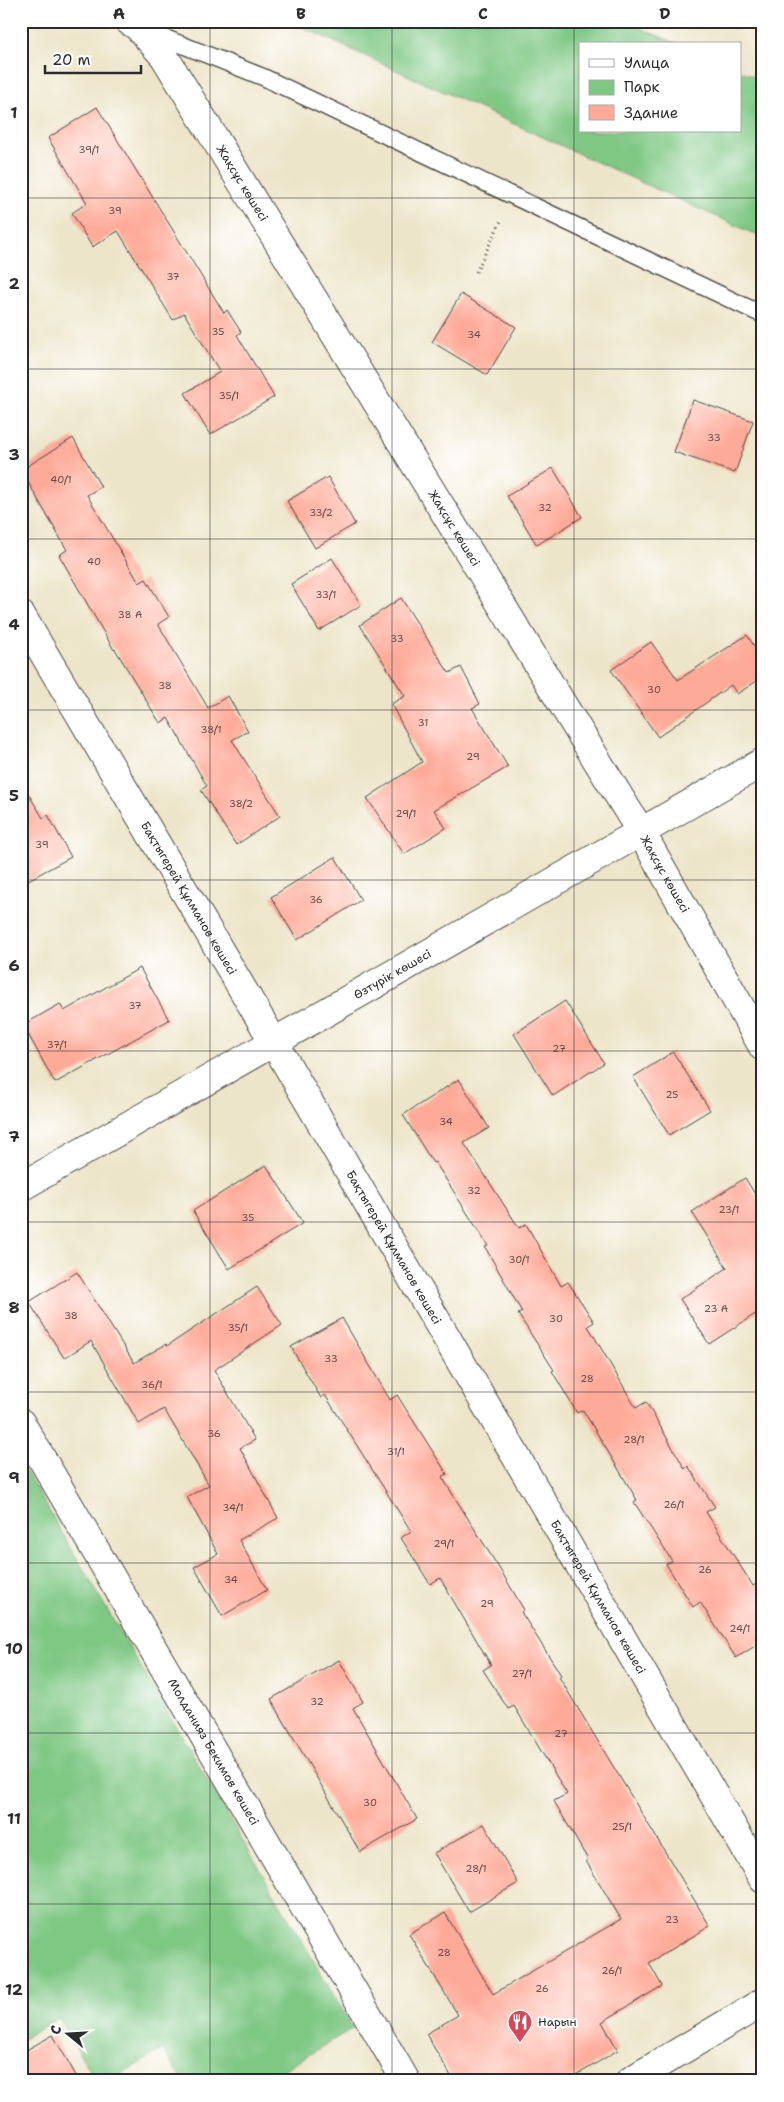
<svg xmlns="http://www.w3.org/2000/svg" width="784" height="2102" font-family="'Shantell Sans',sans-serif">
  <rect width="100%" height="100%" fill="#fff"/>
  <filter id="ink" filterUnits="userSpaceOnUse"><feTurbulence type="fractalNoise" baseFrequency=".02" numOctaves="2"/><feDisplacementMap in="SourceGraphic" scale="10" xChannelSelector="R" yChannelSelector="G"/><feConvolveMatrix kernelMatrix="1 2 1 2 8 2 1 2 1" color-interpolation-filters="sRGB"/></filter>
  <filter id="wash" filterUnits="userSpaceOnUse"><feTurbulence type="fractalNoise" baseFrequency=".0096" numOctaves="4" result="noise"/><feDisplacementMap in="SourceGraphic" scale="20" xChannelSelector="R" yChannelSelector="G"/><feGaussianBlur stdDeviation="1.12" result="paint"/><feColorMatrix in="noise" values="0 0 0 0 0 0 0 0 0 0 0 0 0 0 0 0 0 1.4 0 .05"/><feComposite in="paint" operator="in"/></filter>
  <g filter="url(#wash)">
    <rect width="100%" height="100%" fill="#ede5c9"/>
    <g fill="#7fc884" stroke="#557a58">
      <path d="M289,21H624L677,44H580V131H740V71L763,80V238Z"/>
      <path d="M21,1463L353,2028L265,2081H182L163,2049L109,2081H96L59,2018L21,2040V1800L29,1798L21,1784Z"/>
    </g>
    <g id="blocks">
      <g fill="#feaa99">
        <path d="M97,107L224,313L227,310L241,332L237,335L274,397L210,435L185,393L220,372L184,313L173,320L118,231L92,247L72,213L87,203L48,138Z"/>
        <path d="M461,294L516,327L487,375L432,342Z"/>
        <path d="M693,400L753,421L735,473L674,452Z"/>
        <path d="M73,438L101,487L87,495L139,583L146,579L169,617L158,624L208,708L228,696L248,731L232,740L280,816L236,845L201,790L207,786L168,718L160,723L115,649L114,650L59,555L67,550L21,470Z"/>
        <path d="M553,468L582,517L537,545L507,496Z"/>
        <path d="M328,477L355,524L315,548L287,501Z"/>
        <path d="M332,558L361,605L319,631L291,584Z"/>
        <path d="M401,598L449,673L461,667L480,704L472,708L508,767L434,810L446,828L404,854L367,798L422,762L391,704L405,696L360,625Z"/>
        <path d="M747,635L763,660V677L737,694L731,685L658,737L611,670L651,642L678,680Z"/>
        <path d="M21,782L43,818L48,815L71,857L21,884Z"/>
        <path d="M335,857L361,900L297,940L271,897Z"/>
        <path d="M140,968L169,1020L55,1083L23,1025L60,1004L64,1011Z"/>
        <path d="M565,1001L604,1063L553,1096L514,1034Z"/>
        <path d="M673,1052L710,1110L669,1135L633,1077Z"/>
        <path d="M459,1079L489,1128L464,1143L519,1228L526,1224L561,1286L568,1282L594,1322L588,1326L636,1408L646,1402L685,1469L688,1466L715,1507L706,1512L753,1586L763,1580V1641L736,1658L700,1602L693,1607L666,1564L672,1561L634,1502L637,1500L583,1410L577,1413L552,1371L554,1370L518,1314L522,1312L485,1247L488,1246L435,1162L433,1163L403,1115Z"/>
        <path d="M266,1165L303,1223L229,1269L193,1211Z"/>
        <path d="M745,1178L763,1207V1309L709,1344L680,1299L727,1268L692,1212Z"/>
        <path d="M77,1272L134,1363L166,1344L167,1346L257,1287L282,1325L214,1370L255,1440L240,1448L278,1518L239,1540L267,1590L222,1616L194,1567L218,1554L187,1497L209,1485L164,1409L139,1424L91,1341L64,1358L29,1302Z"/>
        <path d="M342,1318L390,1400L397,1395L447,1474L442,1477L504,1576L524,1610L521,1612L561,1675L559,1677L710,1926L649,1963L662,1986L602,2022L618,2050L567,2081H454L426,2034L458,2015L409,1934L445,1913L493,1994L621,1919L586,1861L588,1860L554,1801L567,1794L514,1706L508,1709L483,1670L491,1665L440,1578L430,1584L401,1538L411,1531L325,1395L321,1398L291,1347Z"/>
        <path d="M339,1660L363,1702L353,1708L417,1819L360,1852L271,1699Z"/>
        <path d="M484,1824L518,1883L469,1912L434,1853Z"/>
        <path d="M53,2035L79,2081H21V2053Z"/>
      </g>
    </g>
  </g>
  <g filter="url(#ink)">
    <use href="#blocks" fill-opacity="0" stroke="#484743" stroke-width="1"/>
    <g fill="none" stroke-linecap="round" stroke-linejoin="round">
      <defs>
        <path id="service" d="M145,30L263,77L763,315"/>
        <g id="minor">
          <path id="s1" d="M129,21L137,26L164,56L641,832L763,1047"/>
          <path id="s2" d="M21,615L262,1022L763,1879"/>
          <path id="s3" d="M21,1187L763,762"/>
          <path id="s4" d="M21,1423L406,2081"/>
          <path d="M630,2081L763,2002"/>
        </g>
      </defs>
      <use href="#service" stroke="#484743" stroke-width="19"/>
      <use href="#minor" stroke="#484743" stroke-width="30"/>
      <path stroke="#484743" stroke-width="3" stroke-dasharray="1 4" stroke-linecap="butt" d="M476,272L502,219"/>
      <use href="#service" stroke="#fff" stroke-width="16"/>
      <use href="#minor" stroke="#fff" stroke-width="28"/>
    </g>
  </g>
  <path fill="none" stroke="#2b2b2b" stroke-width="1" stroke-opacity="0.55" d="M210,21V2081M392,21V2081M574,21V2081M21,198H763M21,369H763M21,539H763M21,710H763M21,880H763M21,1051H763M21,1222H763M21,1392H763M21,1563H763M21,1733H763M21,1904H763"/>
  <defs>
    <symbol id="restaurant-pin" viewBox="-11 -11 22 30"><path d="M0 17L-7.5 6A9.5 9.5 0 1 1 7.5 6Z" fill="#d1495b" stroke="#fff"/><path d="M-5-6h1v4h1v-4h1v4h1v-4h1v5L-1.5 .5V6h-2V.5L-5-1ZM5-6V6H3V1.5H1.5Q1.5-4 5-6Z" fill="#fff"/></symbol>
  </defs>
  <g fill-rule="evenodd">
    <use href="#restaurant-pin" x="506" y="2008" width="28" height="38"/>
  </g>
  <g text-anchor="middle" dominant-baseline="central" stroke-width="4" stroke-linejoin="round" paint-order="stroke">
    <g font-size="10" fill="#604b46">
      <text x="89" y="149">39/1</text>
      <text x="115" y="210">39</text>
      <text x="173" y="276">37</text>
      <text x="218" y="331">35</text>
      <text x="474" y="334">34</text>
      <text x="229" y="395">35/1</text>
      <text x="714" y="437">33</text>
      <text x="61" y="479">40/1</text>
      <text x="545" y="507">32</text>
      <text x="321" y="512">33/2</text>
      <text x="94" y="561">40</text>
      <text x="326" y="594">33/1</text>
      <text x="130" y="614">38 А</text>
      <text x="397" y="638">33</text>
      <text x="165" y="685">38</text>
      <text x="654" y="689">30</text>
      <text x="423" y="722">31</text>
      <text x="211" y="729">38/1</text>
      <text x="473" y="756">29</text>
      <text x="241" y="803">38/2</text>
      <text x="406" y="813">29/1</text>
      <text x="42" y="844">39</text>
      <text x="316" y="899">36</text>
      <text x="135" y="1005">37</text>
      <text x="57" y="1044">37/1</text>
      <text x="559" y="1048">27</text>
      <text x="672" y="1094">25</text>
      <text x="446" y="1121">34</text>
      <text x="474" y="1190">32</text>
      <text x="729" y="1209">23/1</text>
      <text x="248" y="1217">35</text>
      <text x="519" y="1259">30/1</text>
      <text x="716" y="1308">23 А</text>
      <text x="71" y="1315">38</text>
      <text x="556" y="1318">30</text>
      <text x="238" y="1327">35/1</text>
      <text x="331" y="1358">33</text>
      <text x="587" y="1378">28</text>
      <text x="152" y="1384">36/1</text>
      <text x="214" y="1433">36</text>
      <text x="634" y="1439">28/1</text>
      <text x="396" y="1451">31/1</text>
      <text x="674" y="1504">26/1</text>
      <text x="233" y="1507">34/1</text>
      <text x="444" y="1543">29/1</text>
      <text x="705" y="1569">26</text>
      <text x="231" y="1579">34</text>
      <text x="487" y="1603">29</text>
      <text x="740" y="1628">24/1</text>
      <text x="522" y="1673">27/1</text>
      <text x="317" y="1701">32</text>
      <text x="561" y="1733">27</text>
      <text x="370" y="1802">30</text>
      <text x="622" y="1826">25/1</text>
      <text x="476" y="1868">28/1</text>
      <text x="672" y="1919">23</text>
      <text x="444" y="1952">28</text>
      <text x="612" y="1970">26/1</text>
      <text x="542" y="1988">26</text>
    </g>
    <g font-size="12" fill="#2b2b2b" stroke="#fff">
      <text stroke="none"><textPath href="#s1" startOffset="199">Жақсұс көшесі</textPath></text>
      <text stroke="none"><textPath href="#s1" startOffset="604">Жақсұс көшесі</textPath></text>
      <text stroke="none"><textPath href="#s1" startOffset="1009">Жақсұс көшесі</textPath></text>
      <text stroke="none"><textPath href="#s2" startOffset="329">Бақтыгерей Құлманов көшесі</textPath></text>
      <text stroke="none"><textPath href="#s3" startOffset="428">Өзтүрік көшесі</textPath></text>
      <text stroke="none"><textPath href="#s2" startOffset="734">Бақтыгерей Құлманов көшесі</textPath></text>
      <text stroke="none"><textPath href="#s2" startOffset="1139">Бақтыгерей Құлманов көшесі</textPath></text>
      <text stroke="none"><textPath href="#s4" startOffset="381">Молданияз Бекимов көшесі</textPath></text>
    </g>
    <g font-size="12" fill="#2b2b2b" stroke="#fff" text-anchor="start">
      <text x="538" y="2022">Нарын</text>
    </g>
  </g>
  <rect width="784" height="2102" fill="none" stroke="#fff" stroke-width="55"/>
  <rect x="579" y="42" width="162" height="90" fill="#ffffff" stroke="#aaaaaa"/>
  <rect x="589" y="59" width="25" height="8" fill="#ffffff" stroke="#aaaaaa"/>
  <text x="624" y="68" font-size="15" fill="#2b2b2b">Улица</text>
  <rect x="589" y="80" width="25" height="15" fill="#7fc884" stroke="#aaaaaa"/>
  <text x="624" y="92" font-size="15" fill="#2b2b2b">Парк</text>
  <rect x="589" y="105" width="25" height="15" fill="#feaa99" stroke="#aaaaaa"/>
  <text x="624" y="118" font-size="15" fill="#2b2b2b">Здание</text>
  <g transform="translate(68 2034) rotate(288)" stroke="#ffffff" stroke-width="4" paint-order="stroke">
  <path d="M0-4L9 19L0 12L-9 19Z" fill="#2b2b2b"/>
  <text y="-8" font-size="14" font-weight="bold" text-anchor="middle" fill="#2b2b2b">С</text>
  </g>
  <path d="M45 65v8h96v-8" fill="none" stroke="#2b2b2b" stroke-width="2.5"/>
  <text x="52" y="65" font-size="15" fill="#2b2b2b" stroke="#ffffff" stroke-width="4" paint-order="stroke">20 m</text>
  <rect x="28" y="28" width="728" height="2046" fill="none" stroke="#2b2b2b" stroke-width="2"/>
  <g font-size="16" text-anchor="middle" font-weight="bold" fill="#2b2b2b">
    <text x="119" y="19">A</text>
    <text x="301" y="19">B</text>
    <text x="483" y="19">C</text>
    <text x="665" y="19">D</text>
    <text x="14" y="118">1</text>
    <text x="14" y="289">2</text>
    <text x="14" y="460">3</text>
    <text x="14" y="630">4</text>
    <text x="14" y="801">5</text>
    <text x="14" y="971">6</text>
    <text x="14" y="1142">7</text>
    <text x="14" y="1313">8</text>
    <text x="14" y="1483">9</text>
    <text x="14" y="1654">10</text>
    <text x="14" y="1824">11</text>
    <text x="14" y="1995">12</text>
  </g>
</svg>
